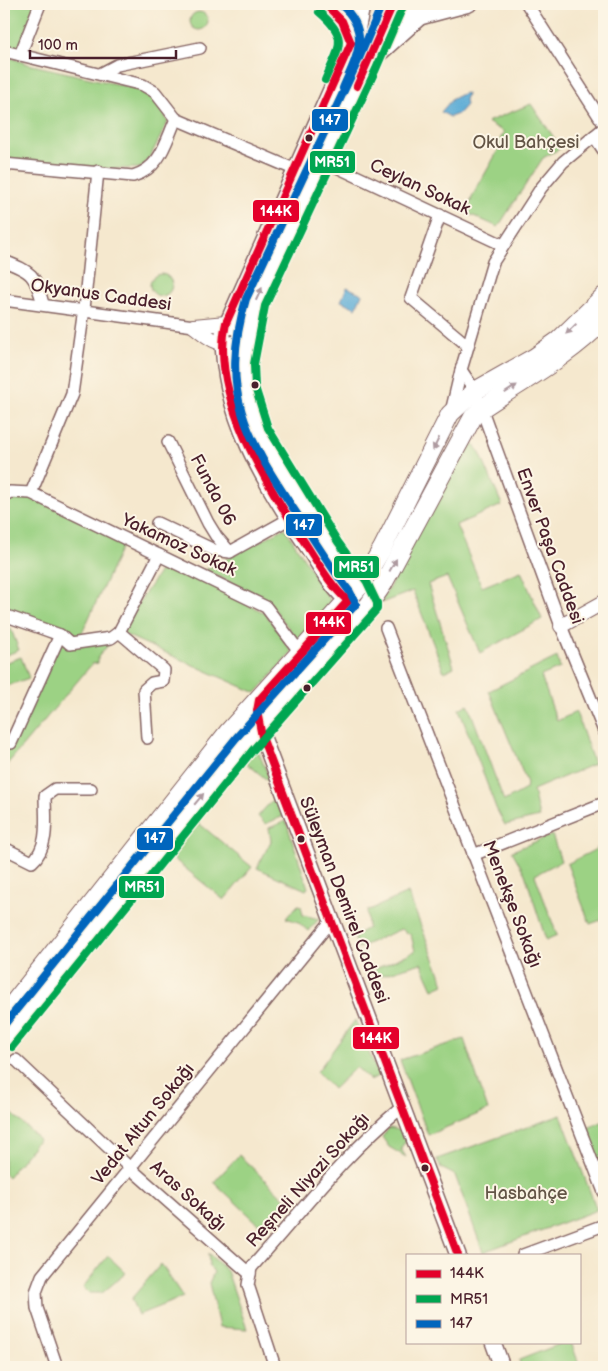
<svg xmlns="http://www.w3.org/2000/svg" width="608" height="1371" font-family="'Balsamiq Sans',sans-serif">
  <rect width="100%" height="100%" fill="#fcf5e5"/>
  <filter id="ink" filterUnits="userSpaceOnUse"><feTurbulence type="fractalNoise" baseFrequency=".02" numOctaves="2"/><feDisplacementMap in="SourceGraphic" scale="10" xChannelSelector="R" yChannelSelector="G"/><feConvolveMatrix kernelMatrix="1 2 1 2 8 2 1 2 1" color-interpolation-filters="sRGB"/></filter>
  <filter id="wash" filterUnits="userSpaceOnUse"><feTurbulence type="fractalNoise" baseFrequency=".0096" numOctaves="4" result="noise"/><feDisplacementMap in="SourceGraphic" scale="20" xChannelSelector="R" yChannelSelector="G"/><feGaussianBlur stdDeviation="1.12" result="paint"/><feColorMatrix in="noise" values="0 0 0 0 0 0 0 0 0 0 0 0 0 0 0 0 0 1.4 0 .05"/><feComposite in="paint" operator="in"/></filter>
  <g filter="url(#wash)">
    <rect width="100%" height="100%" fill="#f5e8ce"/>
    <g fill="#9cd284" stroke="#737858">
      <path d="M4,4H40L20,55L4,51Z"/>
      <path d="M395,4H443L417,11L393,13Z"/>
      <circle cx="199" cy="21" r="9"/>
      <path d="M360,33L371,35L248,298L245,296L354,60Z"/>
      <path d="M4,55L28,64L147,91L161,107L168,122L151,155L141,168L111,169L4,159Z"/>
      <path d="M531,104L561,148L543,158L498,227L467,213L473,195L500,147L497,145L504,132L487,122Z"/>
      <circle cx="161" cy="285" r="11"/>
      <path d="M238,374L260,450L342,577L337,580L247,433L233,375Z"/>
      <path d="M466,442L474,445L480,453L502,505L456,525L482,587L521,571L542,619L480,653L447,577L428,584L454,667L444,672L413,591L381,603Z"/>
      <path d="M25,492L125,539L78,642L119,632L164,565L197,578L265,613L292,652L256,693L119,632L98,657V663L92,664L4,768V743H11L60,635L4,615V496Z"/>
      <path d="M285,528L333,605L300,643L268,601L205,570Z"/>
      <path d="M11,629L19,650L4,656V632Z"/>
      <path d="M21,657L29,678L4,687V663Z"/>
      <path d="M557,657L560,668L541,676L557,721L576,712L594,764L533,790L539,817L505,825L496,808L459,709L468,704L504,801L526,789L527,783L489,691Z"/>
      <path d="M254,748L258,751L272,784L244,761Z"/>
      <path d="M276,796L284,816L265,824L258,816Z"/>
      <path d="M196,821L252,867L224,900L169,855Z"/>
      <path d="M286,821L308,888L306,890L257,868L271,841L269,828Z"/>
      <path d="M552,835L561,861L535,875L557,935L546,940L525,874L512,851Z"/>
      <path d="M604,845V919L590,924L567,864Z"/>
      <path d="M408,893L444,984L433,989L421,963L376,977L373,970L415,951L411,935L401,929L358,948L354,936L368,928L367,911Z"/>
      <path d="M298,905L301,906L303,915L319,919L308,931L298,922L286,918Z"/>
      <path d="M355,1020L379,1076L370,1080L356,1067L333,1089L317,1072Z"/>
      <path d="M464,1039L488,1110L428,1135L400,1060Z"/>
      <path d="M4,1106L39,1139L8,1177L4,1173Z"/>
      <path d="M561,1115L597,1210L483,1252L455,1175L441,1168L437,1159Z"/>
      <path d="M604,1121V1185L583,1130Z"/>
      <path d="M389,1128C401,1130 404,1131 409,1142L404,1143L401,1149L406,1157L389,1147L382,1137Z"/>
      <path d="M239,1155L289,1203L265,1230L214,1182Z"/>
      <path d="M208,1253L227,1271L247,1329L219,1327L209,1283L214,1272L209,1266Z"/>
      <path d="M108,1256L126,1273L102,1293H89L83,1287Z"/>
      <path d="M161,1264L183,1297L138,1315L131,1299Z"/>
      <path d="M565,1342H571L580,1367H521L519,1360Z"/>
    </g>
    <g fill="#5bacd6" stroke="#526680">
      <path d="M464,93L467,94L465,100L466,105L458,114L450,117L441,112L452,99Z"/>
      <path d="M347,287L362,294L356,308L341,301Z"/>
    </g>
  </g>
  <g filter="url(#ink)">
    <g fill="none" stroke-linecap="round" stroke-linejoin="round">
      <defs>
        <g id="minor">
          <path d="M527,4L604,124"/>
          <path d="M4,51L143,85L155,92L176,119"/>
          <path d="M20,55L40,4"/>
          <path d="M100,74L117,65L200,48"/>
          <path d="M176,119L296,170"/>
          <path d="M604,128L563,162L541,188L493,262L461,370L475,391L561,626L604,731"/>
          <path d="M594,136L604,151"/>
          <path d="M322,160L503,245"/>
          <path d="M4,164L133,176C161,168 165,143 176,119"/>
          <path d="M440,215L411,298L467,345"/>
          <path d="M4,261C32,272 35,274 43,304"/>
          <path d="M4,300L194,326"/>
          <path d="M451,412L461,370"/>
          <path d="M168,442L208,523L216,536L230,552"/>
          <path d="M31,493L72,394L84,309L98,171"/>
          <path d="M4,496L10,492L31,493L266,607L296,647"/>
          <path d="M157,523L214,550L230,552L289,519"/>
          <path d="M4,615L60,635L70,644L111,638L119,632L159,555"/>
          <path d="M386,628L604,1192"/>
          <path d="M119,632L164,670L163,681L152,683L144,690L147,738"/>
          <path d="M4,743H11L60,635"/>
          <path d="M4,848L32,862C50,846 45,818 45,796L55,789H91"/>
          <path d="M473,855L604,803"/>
          <path d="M16,1060L130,1168L250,1274"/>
          <path d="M523,1255L604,1225"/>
          <path d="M57,1367L37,1308L36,1292L42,1276L332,920"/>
          <path d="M275,1367L248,1285L251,1268C300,1213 345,1154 402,1107"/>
        </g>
        <g id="tertiary">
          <path d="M194,326C215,343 219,346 245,342"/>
          <path d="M194,326L226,323L246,334"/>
          <path d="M561,626L604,602"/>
        </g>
        <g id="secondary">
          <path d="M325,4C340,15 348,25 351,43"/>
          <path d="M340,4L360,9"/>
          <path d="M388,14L420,17L469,4"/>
          <path d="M370,62L420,17"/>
          <path d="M359,587C338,562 321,533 303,505C252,429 229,397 255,303L367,65L386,16"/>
          <path d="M348,601C331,587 319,564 307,546C263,481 222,414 223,333L357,31L361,11"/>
          <path d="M259,727L458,1255"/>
          <path d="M493,1342L502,1367"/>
        </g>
        <g id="primary">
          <path d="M4,1015L228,732L359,587L382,549L450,414L475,391L535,357L559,340L604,296"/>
          <path d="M4,1041L115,901L244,744L368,606L383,584L473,417L481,409C524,380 568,357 604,320"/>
        </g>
      </defs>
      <use href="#minor" stroke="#866564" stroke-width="14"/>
      <use href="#tertiary" stroke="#866564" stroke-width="16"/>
      <use href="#secondary" stroke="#866564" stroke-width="18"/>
      <use href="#primary" stroke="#866564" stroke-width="20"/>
      <use href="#minor" stroke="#fff" stroke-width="11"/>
      <use href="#tertiary" stroke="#fff" stroke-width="14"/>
      <use href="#secondary" stroke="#fff" stroke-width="15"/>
      <use href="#primary" stroke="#fff" stroke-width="18"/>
      <defs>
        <g id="bus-1">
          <path d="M325,4L342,21L351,43L226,323C209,394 268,487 305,543C318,563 330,585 348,601L259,700L257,711L262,737L458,1255"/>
          <path d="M357,86L393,4"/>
        </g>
        <g id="bus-2">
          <path d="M319,12C350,38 339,47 325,80"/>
          <path d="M12,1047L252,751L377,609V603L367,582L338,542L268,428L255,387L254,364L265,306L376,69L402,9"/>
        </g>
        <g id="bus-3">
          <path d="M340,4C372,31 357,56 343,88"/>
          <path d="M4,1025L236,738L356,604L350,592C330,567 313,538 295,511C245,435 219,392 246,299L358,61L382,4"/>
        </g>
      </defs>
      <use href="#bus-1" stroke="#fcf5e5" stroke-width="11"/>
      <use href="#bus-2" stroke="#fcf5e5" stroke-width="11"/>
      <use href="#bus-3" stroke="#fcf5e5" stroke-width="11"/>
      <use href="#bus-1" stroke="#e4002b" stroke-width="8"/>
      <use href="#bus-2" stroke="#00a651" stroke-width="8"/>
      <use href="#bus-3" stroke="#0065bd" stroke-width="8"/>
    </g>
    <defs><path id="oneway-solid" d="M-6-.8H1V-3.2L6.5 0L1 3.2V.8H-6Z" transform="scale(1.25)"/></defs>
    <g fill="#ae9aa0">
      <use href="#oneway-solid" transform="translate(259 294) rotate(-65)"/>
      <use href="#oneway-solid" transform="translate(571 329) rotate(136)"/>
      <use href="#oneway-solid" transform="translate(511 389) rotate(-33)"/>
      <use href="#oneway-solid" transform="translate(436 444) rotate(116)"/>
      <use href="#oneway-solid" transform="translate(393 565) rotate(-61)"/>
      <use href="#oneway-solid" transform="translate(199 799) rotate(-50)"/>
    </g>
  </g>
  <g fill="#4a1f2b" stroke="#fcf5e5" stroke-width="2">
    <circle cx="309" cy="138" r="4.5"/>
    <circle cx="255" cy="385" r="4.5"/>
    <circle cx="307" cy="688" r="4.5"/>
    <circle cx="301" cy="839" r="4.5"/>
    <circle cx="425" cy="1168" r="4.5"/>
  </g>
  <g text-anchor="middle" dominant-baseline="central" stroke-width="4" stroke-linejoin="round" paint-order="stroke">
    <g font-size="18" fill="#635546" stroke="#fcf5e5">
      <text x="526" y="142">Okul Bahçesi</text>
      <text x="526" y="1193">Hasbahçe</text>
    </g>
    <g font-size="18" fill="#4a1f2b" stroke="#fcf5e5">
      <text transform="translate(420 187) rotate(25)">Ceylan Sokak</text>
      <text transform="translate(101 295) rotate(8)">Okyanus Caddesi</text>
      <text transform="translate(213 490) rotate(62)">Funda 06</text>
      <text transform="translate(179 545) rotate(25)">Yakamoz Sokak</text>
      <text transform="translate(550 546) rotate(70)">Enver Paşa Caddesi</text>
      <text transform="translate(344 900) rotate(69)">Süleyman Demirel Caddesi</text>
      <text transform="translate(512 904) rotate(69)">Menekşe Sokağı</text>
      <text transform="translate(143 1124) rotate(-51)">Vedat Altun Sokağı</text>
      <text transform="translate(308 1180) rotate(-48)">Reşneli Niyazi Sokağı</text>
      <text transform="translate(188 1196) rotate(42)">Aras Sokağı</text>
    </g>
  </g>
  <g stroke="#fcf5e5" stroke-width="2">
    <rect x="311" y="108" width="38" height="24" rx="5" fill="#0065bd"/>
    <rect x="309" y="150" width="47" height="24" rx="5" fill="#00a651"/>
    <rect x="252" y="199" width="48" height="24" rx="5" fill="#e4002b"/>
    <rect x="285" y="513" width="38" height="24" rx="5" fill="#0065bd"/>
    <rect x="333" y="555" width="47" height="24" rx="5" fill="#00a651"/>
    <rect x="305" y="611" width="47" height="24" rx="5" fill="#e4002b"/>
    <rect x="136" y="827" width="38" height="24" rx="5" fill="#0065bd"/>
    <rect x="118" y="875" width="47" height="24" rx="5" fill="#00a651"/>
    <rect x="352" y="1026" width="48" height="24" rx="5" fill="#e4002b"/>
  </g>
  <g font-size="14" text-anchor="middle" font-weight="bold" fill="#fff">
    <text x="330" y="125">147</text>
    <text x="332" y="167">MR51</text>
    <text x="276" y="216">144K</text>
    <text x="304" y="530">147</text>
    <text x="356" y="572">MR51</text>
    <text x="329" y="627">144K</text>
    <text x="155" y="843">147</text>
    <text x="142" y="892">MR51</text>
    <text x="376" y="1043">144K</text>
  </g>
  <rect width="608" height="1371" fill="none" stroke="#fcf5e5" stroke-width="20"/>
  <rect x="406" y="1254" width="175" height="90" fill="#fcf5e5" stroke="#b59f9b"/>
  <rect x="416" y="1270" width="25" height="8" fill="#e4002b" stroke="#b59f9b"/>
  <text x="450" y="1278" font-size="15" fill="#4a1f2b">144K</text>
  <rect x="416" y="1295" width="25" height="8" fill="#00a651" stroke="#b59f9b"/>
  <text x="450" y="1304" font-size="15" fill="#4a1f2b">MR51</text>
  <rect x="416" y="1320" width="25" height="8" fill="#0065bd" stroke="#b59f9b"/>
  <text x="450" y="1328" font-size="15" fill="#4a1f2b">147</text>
  <path d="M30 50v8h146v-8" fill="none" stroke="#4a1f2b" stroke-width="2.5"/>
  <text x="38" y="50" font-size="15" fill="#4a1f2b" stroke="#fcf5e5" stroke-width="4" paint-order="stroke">100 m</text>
</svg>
